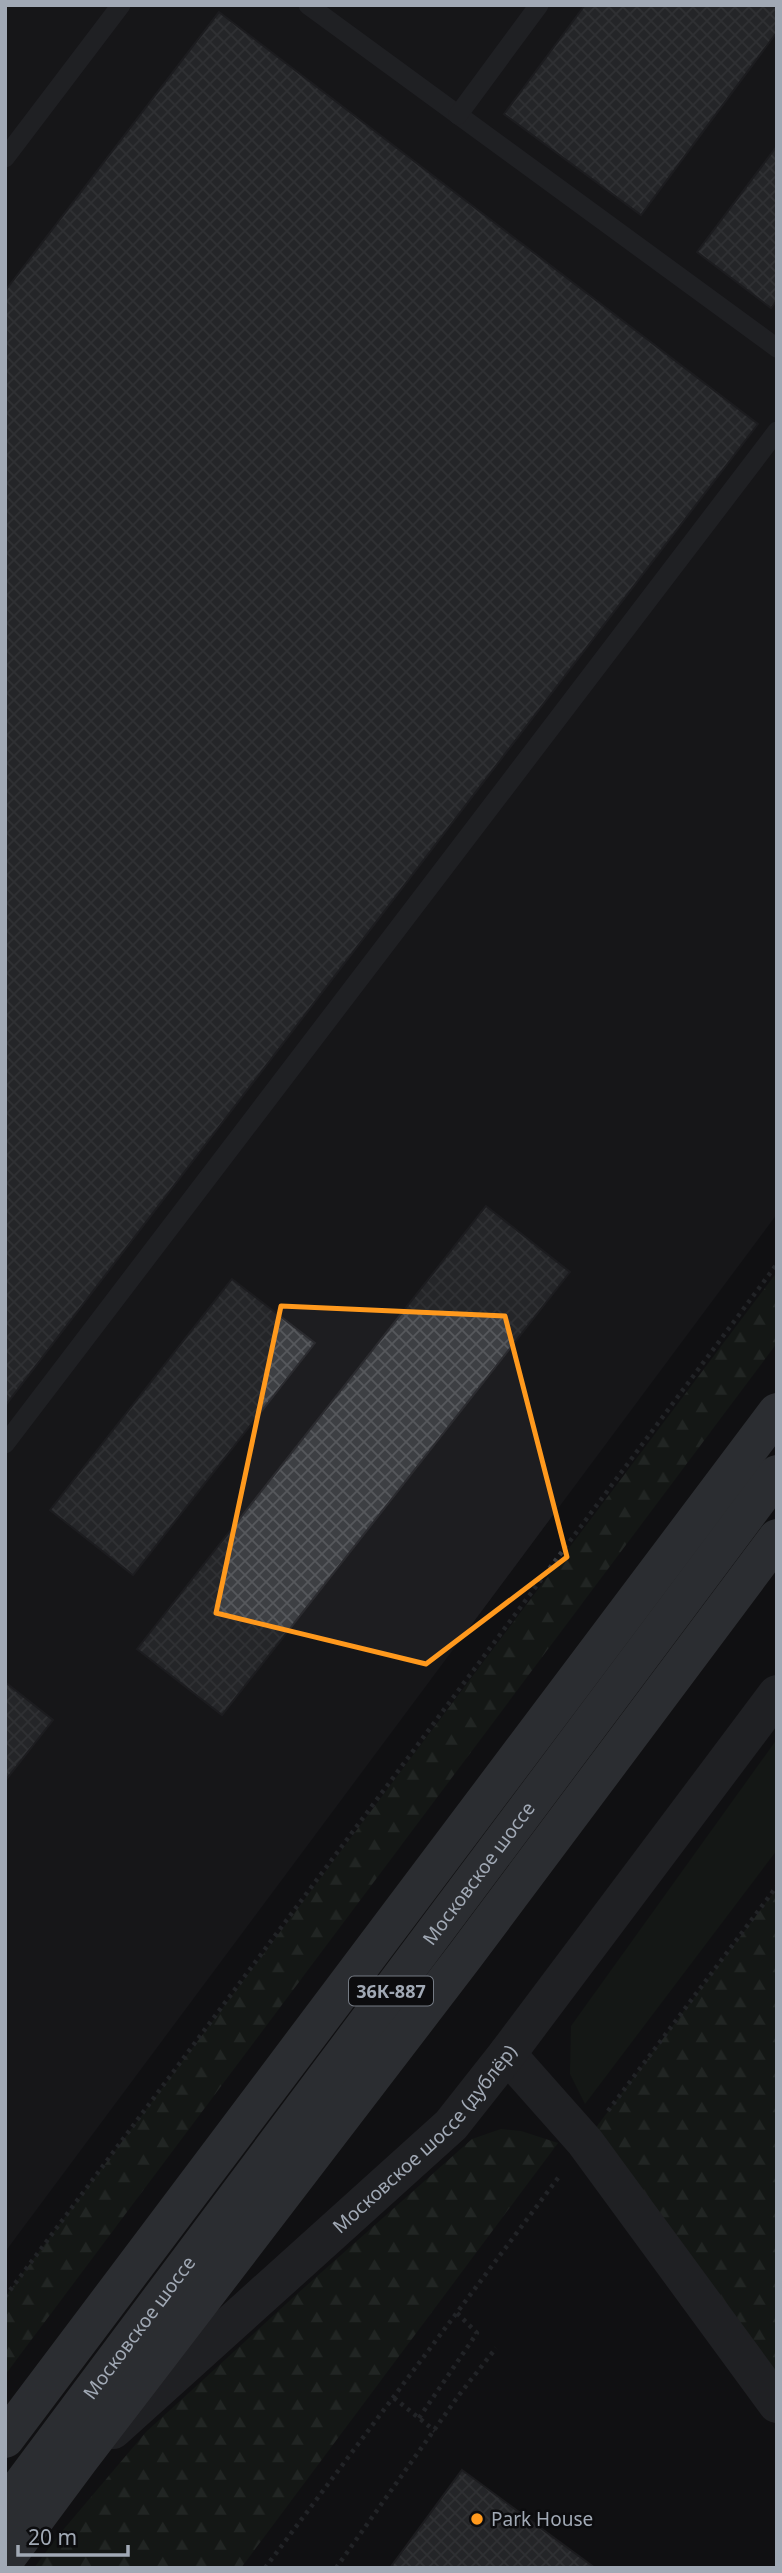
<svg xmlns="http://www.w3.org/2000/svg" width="782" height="2573" font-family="'Noto Sans',sans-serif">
  <defs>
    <pattern id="forest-firs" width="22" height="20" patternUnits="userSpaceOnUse" patternTransform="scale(1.75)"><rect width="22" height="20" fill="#192119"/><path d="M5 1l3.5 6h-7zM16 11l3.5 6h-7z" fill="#373e38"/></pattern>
    <pattern id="building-cross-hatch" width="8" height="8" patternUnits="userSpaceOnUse" patternTransform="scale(1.75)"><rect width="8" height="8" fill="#3d3f43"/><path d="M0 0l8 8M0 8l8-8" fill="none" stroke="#56585c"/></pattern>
  </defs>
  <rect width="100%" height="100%" fill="#111113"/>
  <path fill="#1d1d20" d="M5,5H777V1214L5,2252Z"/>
  <path fill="#192119" d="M777,1739V1850L585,2104L570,2074L571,2026Z"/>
  <g fill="url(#forest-firs)">
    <path d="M777,1272V1343L5,2375V2297Z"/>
    <path d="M777,1888V2415L585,2142Z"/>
    <path d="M501,2129L521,2131L558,2143L241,2568H34L58,2536L146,2432L297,2294L472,2139Z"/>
  </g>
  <g fill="url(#building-cross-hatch)" stroke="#2b2b2f" stroke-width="2">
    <path d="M585,5H777V32L641,215L504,114Z"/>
    <path d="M219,12L758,424L5,1406V291Z"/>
    <path d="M777,146V300L771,308L697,252Z"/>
    <path d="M486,1206L570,1272L222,1715L137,1649Z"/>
    <path d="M232,1279L315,1343L133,1575L50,1510Z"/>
    <path d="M5,1682L53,1720L5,1781Z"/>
    <path d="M462,2470L595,2568H390Z"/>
  </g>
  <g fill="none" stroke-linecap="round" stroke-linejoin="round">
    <g stroke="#373a3f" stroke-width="4.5" stroke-dasharray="3.5 5" stroke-linecap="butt">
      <path d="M608,2111L777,1886"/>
      <path d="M5,2297L777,1264"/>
      <path d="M394,2398L435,2431"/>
      <path d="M419,2418L477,2333L455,2311"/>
      <path d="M265,2568L561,2174"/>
      <path d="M336,2568L459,2395L496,2348"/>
    </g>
    <g stroke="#323338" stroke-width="19">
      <path d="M308,5L777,348"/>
      <path d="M458,115L539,5"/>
      <path d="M5,158L121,5"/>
      <path d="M5,1444L777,431"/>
    </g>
    <g stroke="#323338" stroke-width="38">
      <path d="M507,2054L585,2142L777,2404"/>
      <path id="s1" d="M113,2430L451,2125L507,2054L777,1694"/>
    </g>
    <g stroke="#4d5157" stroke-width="38">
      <path d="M5,2439L777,1412"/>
      <path id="s2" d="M5,2507L777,1474"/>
      <path d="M5,2560L80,2459L464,1957L777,1538"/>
    </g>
  </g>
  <path d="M0 0H782V2573H0ZM281,1306L505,1316L567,1557L426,1664L216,1613Z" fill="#111113" fill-opacity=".55" fill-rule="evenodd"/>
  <path fill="none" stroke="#ff991d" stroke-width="5" stroke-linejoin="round" d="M281,1306L505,1316L567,1557L426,1664L216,1613Z"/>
  <circle fill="#ff991d" stroke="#0c0c0e" stroke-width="2.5" cx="477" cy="2519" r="7"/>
  <g text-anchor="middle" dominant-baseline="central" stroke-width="5" stroke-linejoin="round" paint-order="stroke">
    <rect fill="#0c0c0e" stroke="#747a83" stroke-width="2" x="349" y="1976.5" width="84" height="29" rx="5"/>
    <g font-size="18" font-weight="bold" fill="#a1a9b5">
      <text x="391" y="1991">36К-887</text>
    </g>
    <g font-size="19" fill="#a1a9b5" stroke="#0c0c0e">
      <text stroke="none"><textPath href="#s2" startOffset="791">Московское шоссе</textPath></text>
      <text stroke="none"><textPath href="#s1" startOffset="427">Московское шоссе (дублёр)</textPath></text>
      <text stroke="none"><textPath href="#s2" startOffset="224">Московское шоссе</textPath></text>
    </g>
    <g font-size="19" fill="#a1a9b5" stroke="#0c0c0e" text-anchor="start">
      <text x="491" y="2519">Park House</text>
    </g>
  </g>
  <rect width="782" height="2573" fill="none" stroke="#a1a9b5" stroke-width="14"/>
  <path d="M18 2545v10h110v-10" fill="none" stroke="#a1a9b5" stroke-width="3.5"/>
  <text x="28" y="2545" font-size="21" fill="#a1a9b5" stroke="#0c0c0e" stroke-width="5" paint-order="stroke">20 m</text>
</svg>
